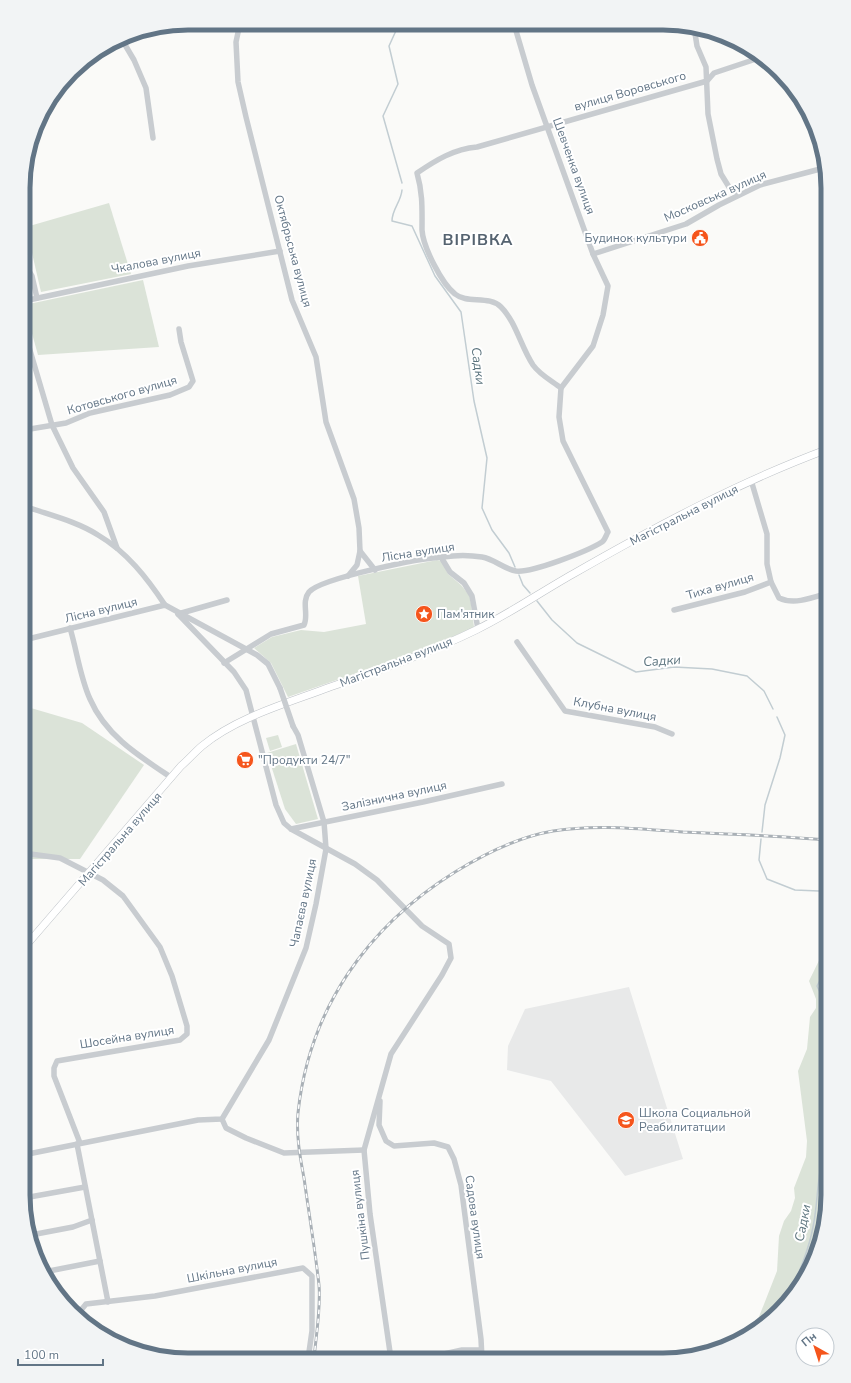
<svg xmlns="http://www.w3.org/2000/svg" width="851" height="1383" font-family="'Nunito Sans',sans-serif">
  <rect width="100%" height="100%" fill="#fafaf8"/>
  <path fill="#e8e9e9" d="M629,987L683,1159L625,1176L551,1081L507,1070L508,1046L525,1009Z"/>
  <g fill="#dbe3d8">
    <path d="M109,203L131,274L41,292L26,227Z"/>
    <path d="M143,280L159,347L38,355L24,305Z"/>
    <path d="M437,560L442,561L448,574L461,585L470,596L474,627L428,648L288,697L271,663L254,648L272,637L301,630L324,632L366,624L358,576Z"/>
    <path d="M24,706L82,723L144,765L80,859H23Z"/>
    <path d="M278,735L282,747L270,751L266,738Z"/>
    <path d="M296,744L318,819L296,824L285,809L267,753Z"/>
    <path d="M828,942V1206C825,1219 824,1235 819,1248C807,1280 781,1315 753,1332L777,1271L779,1236L784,1221L791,1211L795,1198L794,1188L806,1157L807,1141L798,1071L807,1049L810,1017L816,1008V999L809,981Z"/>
  </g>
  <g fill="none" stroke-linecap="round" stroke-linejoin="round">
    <g stroke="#c2cdd2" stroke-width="1.5">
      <path d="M399,24L389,46L398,84L383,116L402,183"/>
      <path d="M402,190C401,202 392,209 392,221L412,226L435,276L461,312L474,401L487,458L482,508L492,530L509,553L515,567"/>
      <path d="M519,575L523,585L530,593"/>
      <path d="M537,601L552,620L577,643L636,672L674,667L712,669L747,676L764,691L773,709"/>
      <path d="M762,832L765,805L780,758L785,735L777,717"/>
      <path d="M761,839L759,860L767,879L795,890L819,891L828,899"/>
      <path d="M828,1051L824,1001L817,986L828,965"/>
      <path d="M785,1304C796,1279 808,1254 813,1227C819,1199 816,1170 828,1143"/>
    </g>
    <defs>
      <path id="secondary" d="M23,949L181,766C188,760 195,752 202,746C237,717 288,703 330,687C380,670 429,653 476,630C509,614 541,592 573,574C655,527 739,482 828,449"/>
    </defs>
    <use href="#secondary" stroke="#bcc1c6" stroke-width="8"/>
    <g stroke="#c8ccd0" stroke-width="5.5">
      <path d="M240,23L236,42L238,82L246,117L292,300L316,357L326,422L354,499L359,528L360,551"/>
      <path d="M694,27L697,46L706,67L708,114L717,159L721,174L729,187L740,194"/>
      <path d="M121,38L134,60L146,88L153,138"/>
      <path d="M593,254L686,224L719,205L760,185L824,168"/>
      <path d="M24,262L32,276L37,298"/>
      <path d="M24,301L188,266L280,251"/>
      <path d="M24,330L52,425L73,468L104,512L117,548"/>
      <path d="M561,388C552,381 540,375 533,365C521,347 516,322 501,307C489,295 467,304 455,294C442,284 423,247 422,230C422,210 423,194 417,173C436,160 454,149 477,147L707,81L714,73L762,57"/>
      <path d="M24,430L66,423L90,413L170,395L189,387L193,381L181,342L179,329"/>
      <path d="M751,480L767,534V564L771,582L779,598C794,605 812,598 828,593"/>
      <path d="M24,506C49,515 76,521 98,535C127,552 147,578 165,605"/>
      <path d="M441,557L450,572L464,583L472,596L478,629"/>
      <path d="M348,576L357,565L360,551L375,570"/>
      <path d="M674,610L745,592L771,582"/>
      <path d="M178,614L234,672L246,690L276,805L284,823L291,829L355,864L377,880L422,926L449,944L451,958L442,975L391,1054L364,1150L370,1214L391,1359"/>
      <path d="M178,614L227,600"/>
      <path d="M70,628C77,651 80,677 90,699C106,736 139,756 172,778"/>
      <path d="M24,640L165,605L257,655L268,664L280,688"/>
      <path d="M517,642L565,711L655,727L672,734"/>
      <path d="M224,663L271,634L304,625C309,615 301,602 309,592C321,578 421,558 443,557C456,555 470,555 482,557C494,559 504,569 516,571C532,573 588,551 602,542C605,540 606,535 608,532L563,441L559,417L561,388L593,346L603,315L608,286L593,254L532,85L514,24"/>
      <path d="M291,829L423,802L502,784"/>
      <path d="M23,853L60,858L103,880L123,896L160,947L172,976L187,1026V1034L180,1040L57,1061L54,1068V1076L80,1143"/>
      <path d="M380,1101L379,1125L386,1141L394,1146L434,1143L448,1147L454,1159L461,1185L481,1339L482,1359"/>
      <path d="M222,1119L226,1128L246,1138L284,1153L364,1150"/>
      <path d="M77,1144L108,1302"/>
      <path d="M23,1155L198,1120L222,1119L269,1040L306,948L316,904L326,849L325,835L324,822L298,735L293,726"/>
      <path d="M24,1198L85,1187"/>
      <path d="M31,1235L73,1227L92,1220"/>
      <path d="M44,1272L100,1261"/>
      <path d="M77,1315L86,1304L155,1296L303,1268L312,1276V1331L308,1359"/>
      <path d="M421,1359L462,1350H481"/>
    </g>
    <use href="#secondary" stroke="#fff" stroke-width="7"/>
    <defs>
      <path id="rail" d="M314,1359C316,1336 321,1307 319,1285C315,1249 309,1214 304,1178C300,1157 296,1135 298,1113C309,1009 367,927 455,872C484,854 518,837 553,831C597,824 639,829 683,832C732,834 780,836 828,840"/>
    </defs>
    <use href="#rail" stroke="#a9b0b6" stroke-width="3"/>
    <use href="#rail" stroke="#fff" stroke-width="1.5" stroke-dasharray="4.5" stroke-linecap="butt"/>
    <path stroke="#c8ccd0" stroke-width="5.5" d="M280,688L293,726"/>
  </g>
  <defs>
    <symbol id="civic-disc" viewBox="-11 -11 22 22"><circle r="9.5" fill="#f5551c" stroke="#fff"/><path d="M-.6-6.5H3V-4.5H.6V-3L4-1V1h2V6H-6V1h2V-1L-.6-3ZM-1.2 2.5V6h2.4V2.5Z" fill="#fff"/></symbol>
    <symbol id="sight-disc" viewBox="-11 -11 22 22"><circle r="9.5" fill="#f5551c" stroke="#fff"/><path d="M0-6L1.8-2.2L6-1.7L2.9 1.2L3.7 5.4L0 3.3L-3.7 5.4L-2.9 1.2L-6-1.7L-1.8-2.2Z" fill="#fff"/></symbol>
    <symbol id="supermarket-disc" viewBox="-11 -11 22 22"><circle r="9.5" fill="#f5551c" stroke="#fff"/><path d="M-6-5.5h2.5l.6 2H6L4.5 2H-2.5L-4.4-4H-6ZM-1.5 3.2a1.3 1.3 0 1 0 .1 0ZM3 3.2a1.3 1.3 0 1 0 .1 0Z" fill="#fff"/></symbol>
    <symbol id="university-disc" viewBox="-11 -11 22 22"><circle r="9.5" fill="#f5551c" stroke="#fff"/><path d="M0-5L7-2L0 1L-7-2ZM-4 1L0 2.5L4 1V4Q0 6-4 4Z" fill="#fff"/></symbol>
  </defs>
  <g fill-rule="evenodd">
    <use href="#civic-disc" x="690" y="228" width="20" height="20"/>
    <use href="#sight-disc" x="414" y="604" width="20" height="20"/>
    <use href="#supermarket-disc" x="235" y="750" width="20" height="20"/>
    <use href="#university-disc" x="616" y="1110" width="20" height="20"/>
  </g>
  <g text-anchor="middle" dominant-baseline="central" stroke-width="4" stroke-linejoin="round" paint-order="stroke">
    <g font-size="12" fill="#627586" stroke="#fff">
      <text transform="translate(630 91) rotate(-16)">вулиця Воровського</text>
      <text transform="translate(574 166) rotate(70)">Шевченка вулиця</text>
      <text transform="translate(715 196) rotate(-24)">Московська вулиця</text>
      <text transform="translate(293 251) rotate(75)">Октябрьська вулиця</text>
      <text transform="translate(156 261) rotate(-11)">Чкалова вулиця</text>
      <text transform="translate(122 395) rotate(-16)">Котовського вулиця</text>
      <text transform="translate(684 515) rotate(-27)">Магістральна вулиця</text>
      <text transform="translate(418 552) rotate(-9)">Лісна вулиця</text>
      <text transform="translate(720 586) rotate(-16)">Тиха вулиця</text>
      <text transform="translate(101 610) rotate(-14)">Лісна вулиця</text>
      <text transform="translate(396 662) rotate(-21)">Магістральна вулиця</text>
      <text transform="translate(615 709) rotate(11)">Клубна вулиця</text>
      <text transform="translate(394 796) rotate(-12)">Залізнична вулиця</text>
      <text transform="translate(120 839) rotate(-49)">Магістральна вулиця</text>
      <text transform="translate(303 903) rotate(-78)">Чапаєва вулиця</text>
      <text transform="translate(127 1037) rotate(-9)">Шосейна вулиця</text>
      <text transform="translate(360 1215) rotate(-97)">Пушкіна вулиця</text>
      <text transform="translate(475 1217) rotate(82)">Садова вулиця</text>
      <text transform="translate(232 1270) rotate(-11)">Шкільна вулиця</text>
    </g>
    <g font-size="12" fill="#627586" stroke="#fff" text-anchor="start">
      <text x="687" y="238" text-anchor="end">Будинок культури</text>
      <text x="437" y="614">Пам'ятник</text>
      <text x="258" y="760">"Продукти 24/7"</text>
      <text x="639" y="1113">Школа Социальной<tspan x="639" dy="14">Реабилитатции</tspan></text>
    </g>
    <g font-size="13" font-style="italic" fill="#5d757f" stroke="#fff">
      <text transform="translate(478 366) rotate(82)">Садки</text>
      <text transform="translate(662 661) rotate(-4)">Садки</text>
      <text transform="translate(803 1223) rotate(-79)">Садки</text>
    </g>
    <g font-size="16" font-weight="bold" letter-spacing="1" fill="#556370" stroke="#fff">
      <text x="478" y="240">ВІРІВКА</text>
    </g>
  </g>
  <path d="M0 0H851V1383H0ZM188 30H663A158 158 0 0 1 821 188V1195A158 158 0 0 1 663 1353H188A158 158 0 0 1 30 1195V188A158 158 0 0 1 188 30Z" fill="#f2f4f5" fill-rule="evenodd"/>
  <path fill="none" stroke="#627586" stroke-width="5" d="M188 30H663A158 158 0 0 1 821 188V1195A158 158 0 0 1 663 1353H188A158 158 0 0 1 30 1195V188A158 158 0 0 1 188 30Z"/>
  <g transform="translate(815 1347) rotate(321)"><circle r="19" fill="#ffffff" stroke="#c0c8cf"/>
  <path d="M0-3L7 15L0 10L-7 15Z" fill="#f5551c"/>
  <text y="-6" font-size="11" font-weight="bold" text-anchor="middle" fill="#627586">Пн</text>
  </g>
  <path d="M18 1359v6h85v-6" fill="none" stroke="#627586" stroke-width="2"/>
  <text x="24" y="1359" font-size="12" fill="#627586" stroke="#ffffff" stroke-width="3" paint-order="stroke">100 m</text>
</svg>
